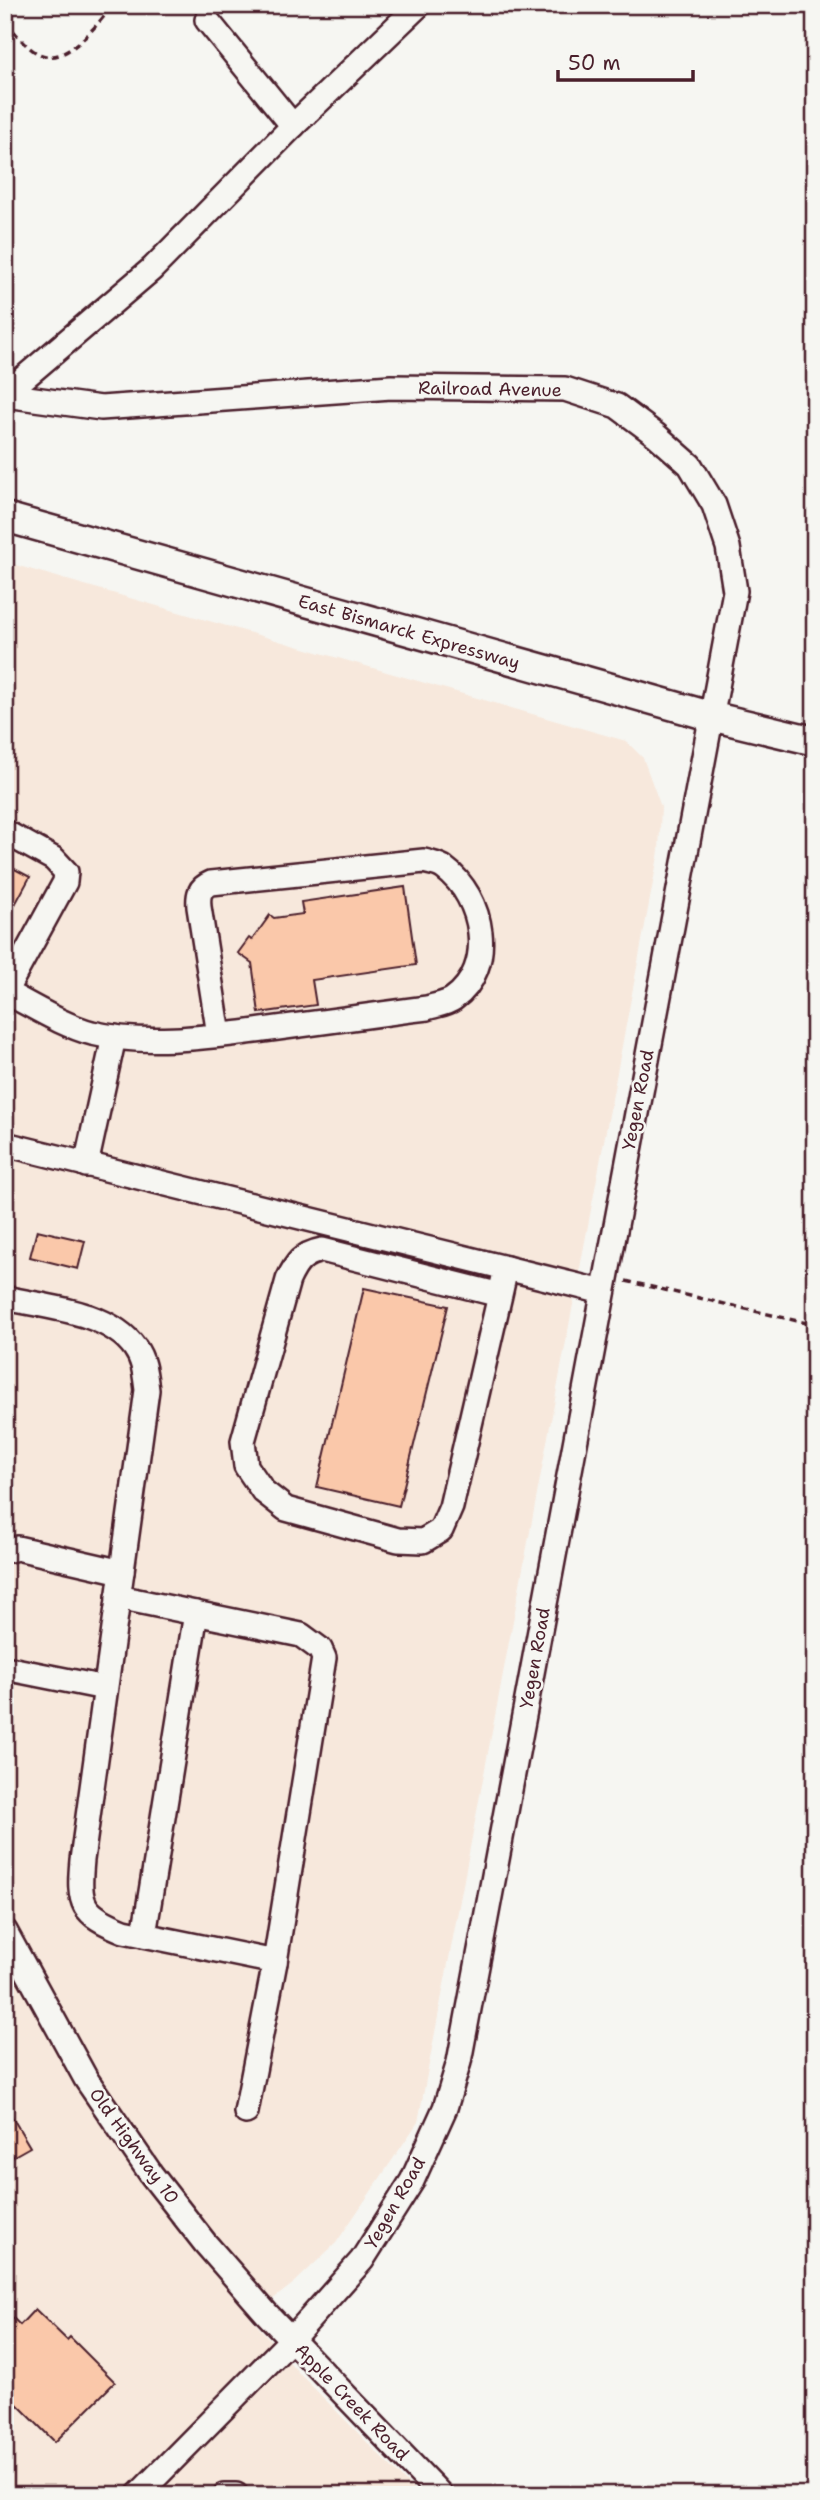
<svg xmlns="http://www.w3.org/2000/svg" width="820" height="2500" font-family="'Shantell Sans',sans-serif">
  <rect width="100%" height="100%" fill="#f6f6f2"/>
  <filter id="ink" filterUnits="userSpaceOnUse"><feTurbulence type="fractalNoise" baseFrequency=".0143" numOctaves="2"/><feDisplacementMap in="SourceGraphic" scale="14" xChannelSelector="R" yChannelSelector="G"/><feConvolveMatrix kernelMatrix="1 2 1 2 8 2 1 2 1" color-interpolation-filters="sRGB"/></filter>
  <g filter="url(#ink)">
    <path fill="#f7e8dc" d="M5,562L626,741L643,758L661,807L659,851L418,2122L336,2243L294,2283L250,2317L299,2373L419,2495H5Z"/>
    <g fill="#fac8aa" stroke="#4a1f2b" stroke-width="2">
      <path d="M5,864L30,877L5,923Z"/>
      <path d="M405,887L416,965L312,980L316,1005L259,1013L252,963L238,953L249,938L252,940L270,915L274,918L303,914L301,902Z"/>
      <path d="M37,1230L85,1241L78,1269L30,1257Z"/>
      <path d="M364,1288L448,1306L399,1506L317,1487Z"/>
      <path d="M5,2105L30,2147L5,2161Z"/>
      <path d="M35,2309L67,2340L70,2337L115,2382L55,2442L5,2392V2310L20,2325Z"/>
    </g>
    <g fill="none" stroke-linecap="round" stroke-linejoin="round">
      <defs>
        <g id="minor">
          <path d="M207,20L293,126"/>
          <path d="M5,394L152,269L293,126L419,5"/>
          <path d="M5,395L101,408L391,387L565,389L617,406L656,435L690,465L714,505L728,547L735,591L459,2062L445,2108L412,2181L362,2260L291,2340L138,2495"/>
          <path d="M5,832L54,859L66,872L65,882L5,992"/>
          <path d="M5,992C33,1006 62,1025 92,1033C146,1046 208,1037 263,1030C317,1023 372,1015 427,1008C435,1005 446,1004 453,999C497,968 484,897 444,868C439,864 430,863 424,861L211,883C199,888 198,895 199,907L219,1035"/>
          <path d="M5,1144L603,1292"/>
          <path d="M86,1165L114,1037"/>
          <path d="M500,1295L322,1250C302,1254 296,1263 288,1280L243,1441L246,1466L263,1491L286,1509L398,1540L423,1541L441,1530L451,1507L500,1295L506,1268"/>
          <path d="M5,1298C46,1307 109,1311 135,1348C144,1360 145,1375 147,1390L82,1860C78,1904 81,1914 124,1931L275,1962L246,2112"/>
          <path d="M5,1551L17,1548L122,1572"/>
          <path d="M118,1597L301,1635L320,1649L324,1658L275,1962"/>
          <path d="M5,1668L105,1688"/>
          <path d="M5,1931L86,2079L151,2174L205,2243L267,2314L441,2495"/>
          <path d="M144,1935L196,1613"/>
          <path d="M225,2495H236"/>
        </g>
        <path id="major" d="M5,517L710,716L815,741"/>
      </defs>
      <use href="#minor" stroke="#4a1f2b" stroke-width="28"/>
      <use href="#major" stroke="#4a1f2b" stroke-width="33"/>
      <g stroke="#4a1f2b" stroke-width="3.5" stroke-dasharray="7 5" stroke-linecap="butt">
        <path d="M5,22C15,32 25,46 37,53C66,69 96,24 114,5"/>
        <path d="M626,1281L815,1325"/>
      </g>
      <use href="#minor" stroke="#f6f6f2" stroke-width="23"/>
      <use href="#major" stroke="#f6f6f2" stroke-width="28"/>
    </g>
  </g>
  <g text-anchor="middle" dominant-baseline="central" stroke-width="5" stroke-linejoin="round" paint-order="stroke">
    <g font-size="18" fill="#4a1f2b" stroke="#f6f6f2">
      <text transform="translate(490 389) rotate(1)">Railroad Avenue</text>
      <text transform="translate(409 632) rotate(16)">East Bismarck Expressway</text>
      <text transform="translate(638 1100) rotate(-79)">Yegen Road</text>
      <text transform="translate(535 1658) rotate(-80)">Yegen Road</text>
      <text transform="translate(134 2146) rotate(54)">Old Highway 10</text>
      <text transform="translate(395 2203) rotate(-60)">Yegen Road</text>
      <text transform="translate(352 2402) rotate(46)">Apple Creek Road</text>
    </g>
  </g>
  <rect width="820" height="2500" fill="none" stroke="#f6f6f2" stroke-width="28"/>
  <rect x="14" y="14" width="792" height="2472" fill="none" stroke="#4a1f2b" stroke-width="2.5" filter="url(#ink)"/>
  <path d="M558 70v10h135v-10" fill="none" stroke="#4a1f2b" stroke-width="3.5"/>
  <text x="568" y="70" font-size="21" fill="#4a1f2b" stroke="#f6f6f2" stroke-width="5" paint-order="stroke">50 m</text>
</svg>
